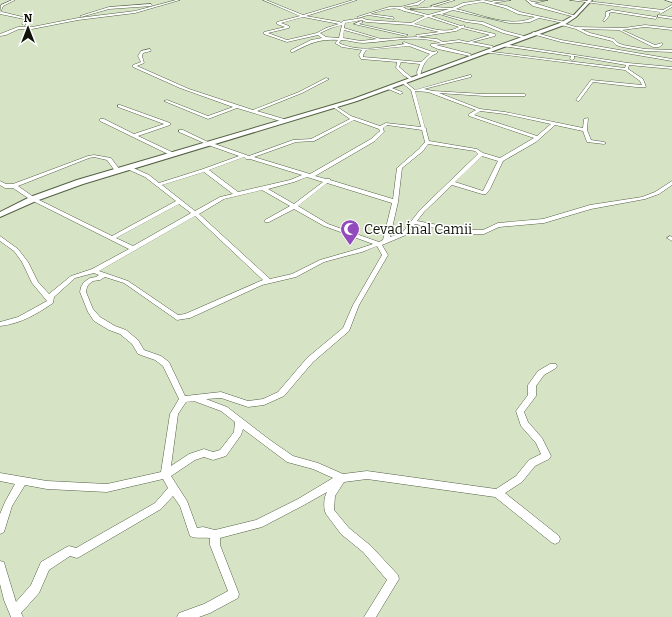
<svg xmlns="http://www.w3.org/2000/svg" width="672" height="617" font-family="Bitter,serif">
  <rect width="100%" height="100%" fill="#d6e4c5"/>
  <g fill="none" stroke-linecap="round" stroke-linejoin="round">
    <defs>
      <g id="minor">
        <path d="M12,0H15L3,6L1,11L2,12L27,18L25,25L22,24L24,19L0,14L1,5Z"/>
        <path d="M176,0H180L135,13L78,20L32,29H19L6,35L0,36V34L18,27H32L78,18L135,11Z"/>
        <path d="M263,0H266L303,15L353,0H357L306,16L340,22L341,23L343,21L362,18L367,20L411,23L425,16L404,11C395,5 380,11 370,14L393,17L394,19L368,15L358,18L357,17L389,7H400L416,3L422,0H425L418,5L403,7L406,9L428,15L449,9H410L433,7L452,8L463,3L483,0L492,2L493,1L511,0L493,3L507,6L520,12L565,22L563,23L539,18L530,22L520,23H509L453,10L442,14L466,20L483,22L505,31L524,36L523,38L503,33L481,24L466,22L439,14L431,16L461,26L464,25V27L495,34V36L472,42L493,46L492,48L459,42L436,45L471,54L470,56L438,49L431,46V44L441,43C419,34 386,42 363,43C356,43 349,40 341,40L339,43C359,53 384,47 405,44L402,43L404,42L433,52L437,51V53C426,58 422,65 420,77H418L417,72L420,64L401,62L399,67L412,78V80H411L403,75L396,68L397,62L361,59L359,55L362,50L342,47L335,43L338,40C318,39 311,43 293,52H291V50L311,40L322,38L318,35L287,42L264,34V32L285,27L277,24V22L300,16ZM483,2L505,8L518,14L535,17C511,29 480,14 456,9L465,5ZM303,17L339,24L326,28L317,33L287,40L268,33L289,28V26L281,23ZM428,17L459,27C445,35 428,27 414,24ZM362,20L366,22L411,25L439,32L416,35L417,37L456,31L462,28L490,35L468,42L459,40L443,42L437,39L416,37L381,39L344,28L345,23ZM342,25L339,38L326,37L320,33L331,28ZM344,30L377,39L361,41L343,38ZM409,46L430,54L421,62L363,57V55L366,50Z"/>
        <path d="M451,0H455L432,7L431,6Z"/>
        <path d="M526,0H529L532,2L548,0L534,3L576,16L575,17L533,6Z"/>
        <path d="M570,0H578L663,10L672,5V7L660,14L659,13L660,12Z"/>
        <path d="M665,0H672V2Z"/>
        <path d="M151,4L152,6L109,9L81,17L80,16L109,7Z"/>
        <path d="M612,10L656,17L657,18L656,19L612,12L609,13V16L605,21H603L606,16V12Z"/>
        <path d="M658,15L672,17V19L658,17Z"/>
        <path d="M361,21L363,22L359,24L408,35L406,36L354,24Z"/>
        <path d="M562,23L576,27L624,28L645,25L672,28V30L645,27L622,30L655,45L662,43V45L659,47H653L619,30L581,29L590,33L614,39L618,43L623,45L645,49L672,50V52L645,51L622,47L616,45L612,41L588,35L576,29L561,25Z"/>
        <path d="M533,32L561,40L672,59V61L561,42L532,34Z"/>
        <path d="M503,44L628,63L672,67V69L629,65L628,69L643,79L646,87H636L593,82L579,101H578L576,100L591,80L642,85L640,81L625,70L483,52L485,51L625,68L626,65L574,56V59L572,60L570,59L571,56L502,46Z"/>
        <path d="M150,49L151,51L143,53L142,56L144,63L137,66L189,89L253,110L299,92L326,78L329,79L302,93L257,111L284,119V123H280V121L237,108L208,119L164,101L167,100L208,116L233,107L180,88L133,67V65L141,62L138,56L141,51Z"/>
        <path d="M470,75H471V77L424,89L433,91L484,94H525V96H484L439,93L480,109L505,112L583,128L584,119L588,118L587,130L591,140L604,142L606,143L604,144L587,142L583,131L555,125L536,142L503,161L490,189L486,194H482L452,185L424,212L417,221L464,230H483L498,223L543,219L590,205L642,197L655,192L672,181V185L659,194L645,199L591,209L544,223L499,227L484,234H464L415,224L406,235L382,245L388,255L359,305L349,331L313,362L284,396L264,405L248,407L221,398L206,399L227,407L270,440L293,456L318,463L343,474L367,471L496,489L516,476L529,460L541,454L536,443L521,426L516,411L528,395V385L538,371L550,364H556L557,366L556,368L544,375L536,386V396L524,412L528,422L542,438L551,456L549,459L535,466L522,482L505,493L559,536L560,539L559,542L555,544L551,542L495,497L367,479L344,482L335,496L334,510L349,528L371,546L398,575L399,579L376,617H364L387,580L363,552L341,534L326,514C323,508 324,497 327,492L304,505L262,527L220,538V545L239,594L238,598L210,613L199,617H177L179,613L204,604L228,591L210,545V538C203,537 196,539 190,536L180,506L173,496L161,509L81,556L77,558L70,556L49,570L39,593L21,613L23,617H11L4,600L0,584V561L4,562L5,566L16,602L31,585L41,562L65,548L69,546L76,548L155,503L168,488L163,479L107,492L47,489L25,485L12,506L4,532L0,534V514L5,502L15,484L0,481V473L47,481L107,484L161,472L170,414L179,399L163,366L155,360L138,354L132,344L120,334L109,330L94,321L88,312L80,292L81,287L84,282L90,278L96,277L99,275L94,273L75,278L54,297L53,303C37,314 20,324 0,326V322L18,317L47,301L32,283L22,262L14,251L0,241V236L18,249L28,262L38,282L49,294L71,276L92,269L129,249L31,200L13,188H5L0,185V181L6,184H13L88,156L94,155L111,158L120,170L119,171H115L107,160L94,157L89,158L18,186L35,198L112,236L176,201L145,177L125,168V166H129L149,175L159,183L203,169L239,156L208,145V143H212L249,156L293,140L311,139L350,119L333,107L332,106L334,105L351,116L380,126L386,123L421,127L411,90L402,83V81H404L415,90ZM415,91L428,92L476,110L469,114V116L534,138L500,158L483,153L477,149L429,141L426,130L427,129L425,128ZM480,111L505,114L551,124L537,136L474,115ZM354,120L379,129L380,131L371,139L310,174L254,157L296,142L314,141ZM387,125L422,130L425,142L419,149L397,168L393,199L330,180V179H326L315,176L375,141L384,132L383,128ZM428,144L475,151L478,154L420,210L402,233L390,237L398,202L402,168L423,151ZM482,156L498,161L483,191L455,182ZM244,157L246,159H250L302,175L290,180L238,192L209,170ZM204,172L233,194L220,197L195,211L162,185ZM307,177L323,182L294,204L268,189L294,182ZM327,183L392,203L383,240L379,242L328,224L298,206ZM262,190L290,206L265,220V222H269L294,209L324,226L373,244L358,249L320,260L292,274L270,279L199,214L224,199ZM179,204L191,213L133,246L116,238ZM195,216L263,280L258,282L185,314L178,315L128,281L99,271ZM377,246L382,255L353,305L343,328L307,358L278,392L263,399L248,401L221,392L185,396L169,362L161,356L144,350L138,340L126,330L115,326L100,317L93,309L86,292L87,287L89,284L93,281L100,280L105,277L124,283L177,320L190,318L262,285L296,277L324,262L346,256L362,252ZM194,401L221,411L235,422L234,432L220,450L213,452L204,449L189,454L171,466L178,414L186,402ZM243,429L287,462L313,469L333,478L298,499L256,520L215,530L203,527L197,528L187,501L171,476L195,460L204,457L213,460L226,456L241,435Z"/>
        <path d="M389,87L402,92L403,93L400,94L388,89L387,88Z"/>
        <path d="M118,105H120L170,123V125L138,136L174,153V155H170L100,121V119H104L134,134L164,124L118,107Z"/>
        <path d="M179,130H183L208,142L204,143L179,132Z"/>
        <path d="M670,236L672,237V241L667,238Z"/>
      </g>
      <path id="highway" d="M588,0H592L576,17L564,25L357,101L83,184L36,201L0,217V212L30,197L77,180L353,99L560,23L574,15Z"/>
    </defs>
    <use href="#minor" stroke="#546044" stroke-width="1"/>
    <use href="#highway" stroke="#546044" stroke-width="2"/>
    <use href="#minor" fill="#fff" fill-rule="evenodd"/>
    <use href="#highway" fill="#fff" fill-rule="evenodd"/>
  </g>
  <defs>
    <symbol id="mosque-pin" viewBox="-11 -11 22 30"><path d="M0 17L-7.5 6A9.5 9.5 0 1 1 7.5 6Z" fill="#924abd" stroke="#fff"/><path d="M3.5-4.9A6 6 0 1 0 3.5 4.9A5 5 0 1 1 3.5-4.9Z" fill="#fff"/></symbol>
  </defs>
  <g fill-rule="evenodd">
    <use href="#mosque-pin" x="339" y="218" width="22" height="30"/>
  </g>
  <g text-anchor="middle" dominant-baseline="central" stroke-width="3" stroke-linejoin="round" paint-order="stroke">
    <g font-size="14" fill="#101409" stroke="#fff" text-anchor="start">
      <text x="364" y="229">Cevad İnal Camii</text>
    </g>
  </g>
  <g transform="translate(28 28)" stroke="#ffffff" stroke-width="3" paint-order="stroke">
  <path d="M0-3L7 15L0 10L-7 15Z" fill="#101409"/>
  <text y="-6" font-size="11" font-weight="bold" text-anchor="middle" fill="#101409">N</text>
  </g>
</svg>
